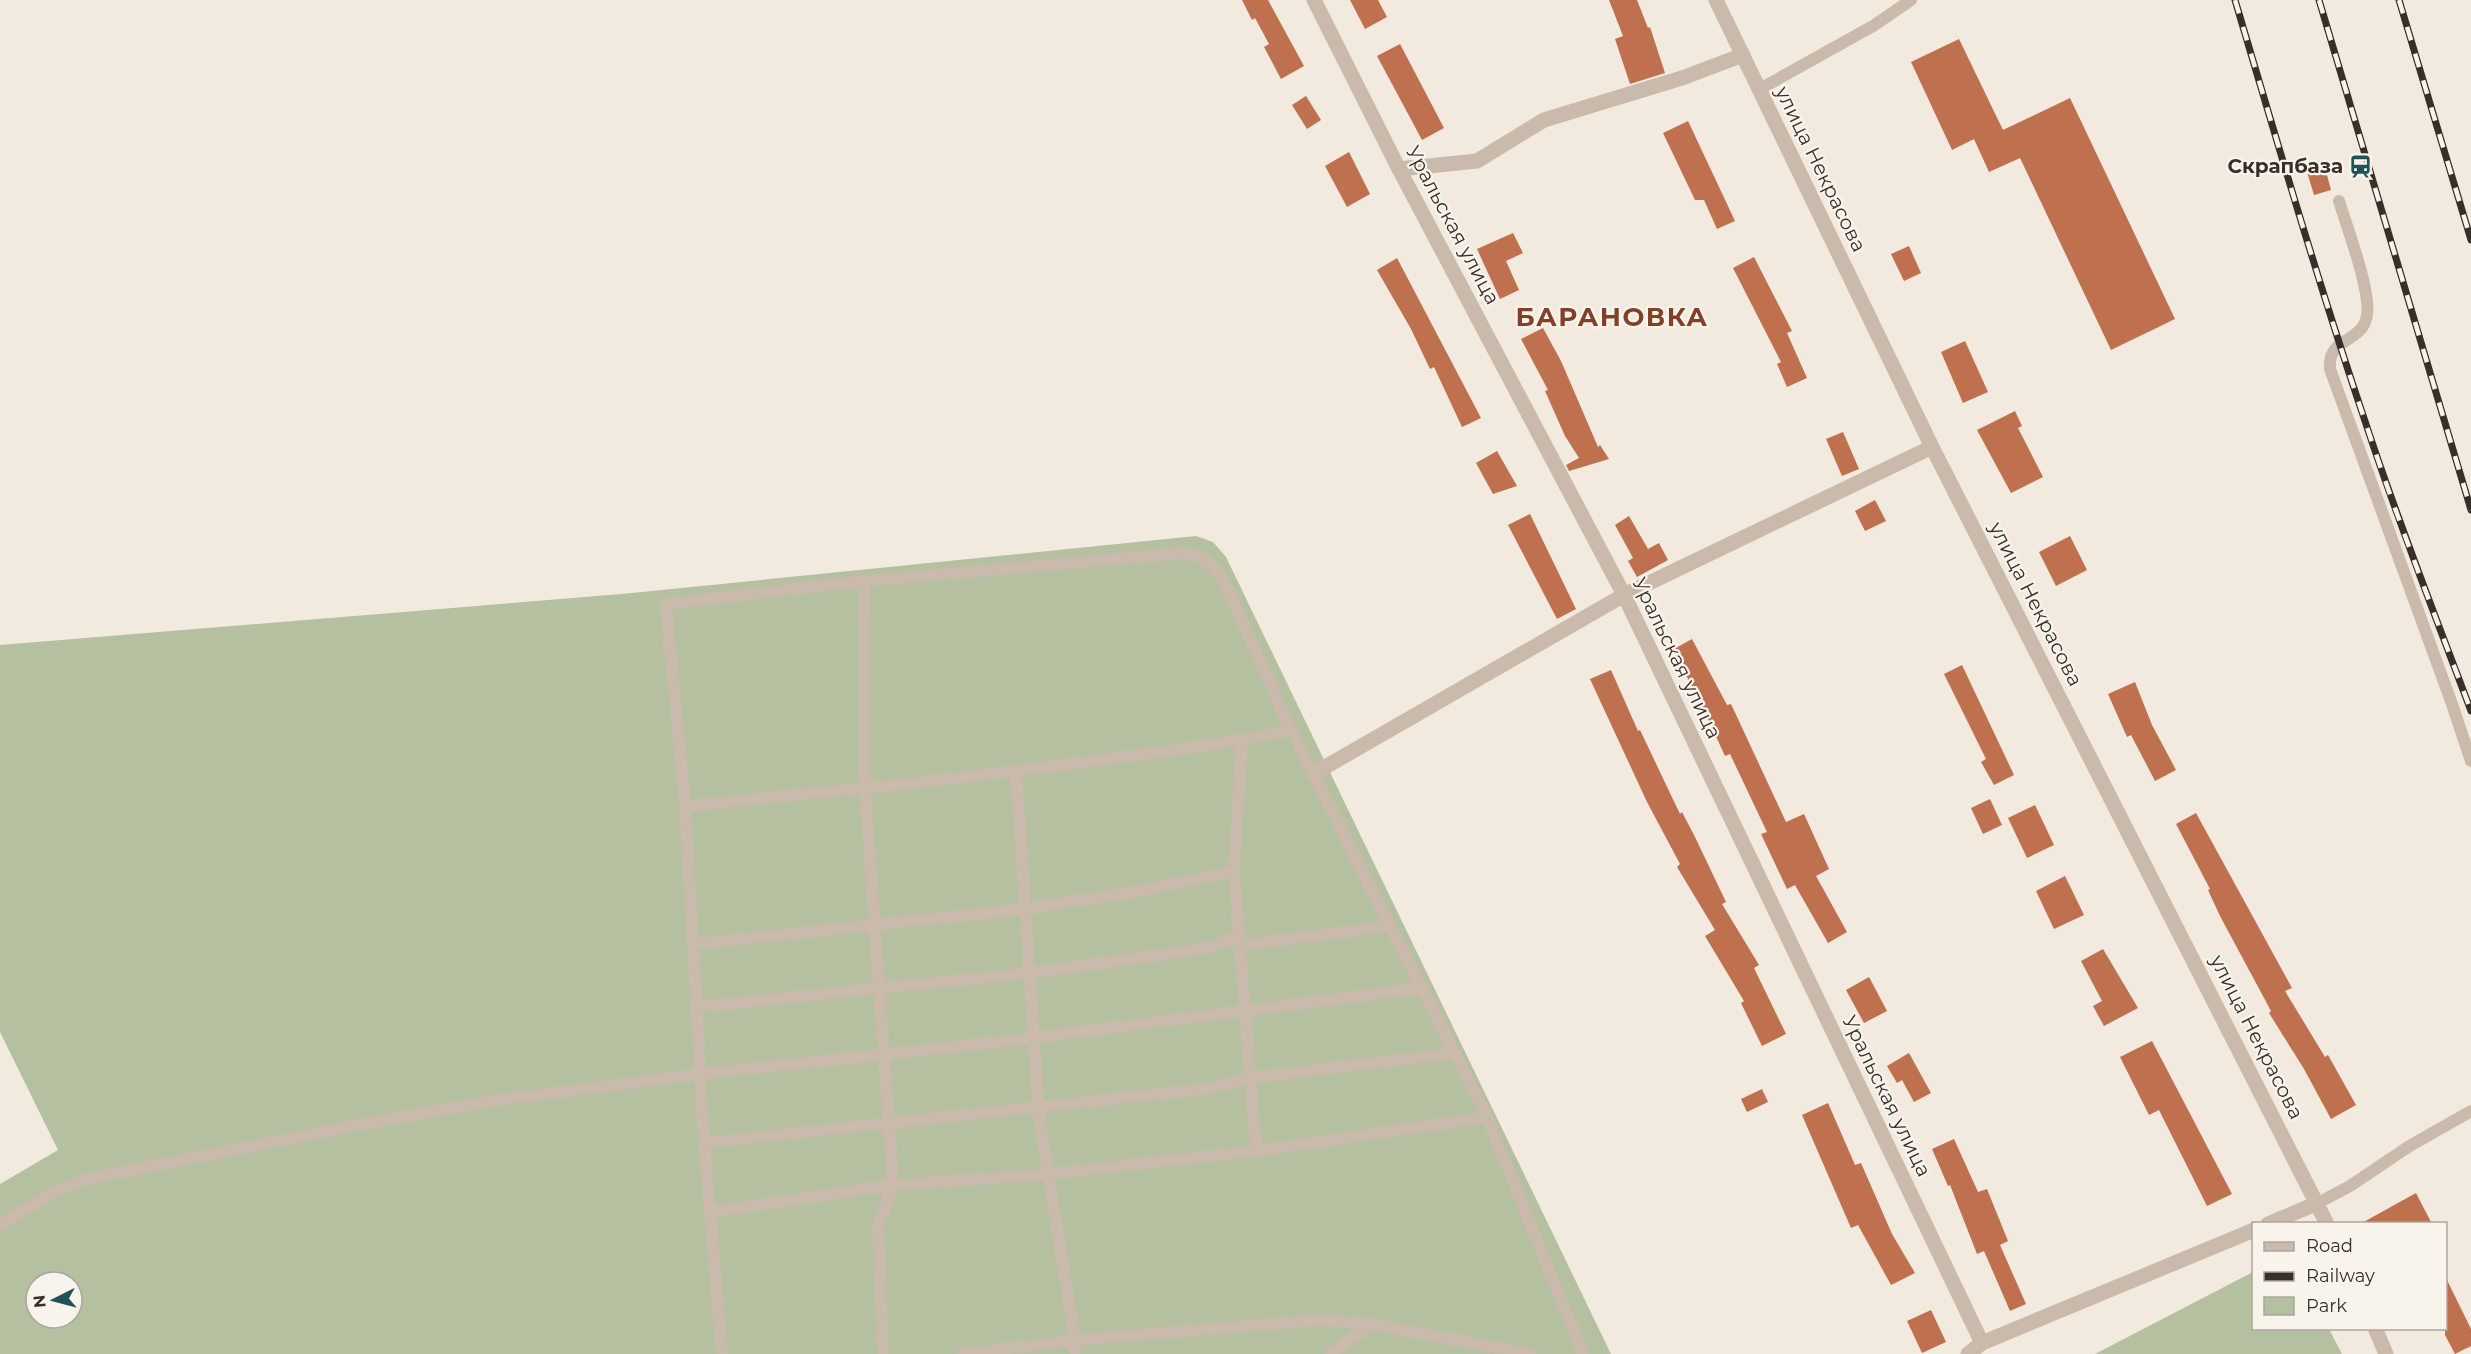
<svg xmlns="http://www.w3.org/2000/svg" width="2471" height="1354" font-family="Montserrat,sans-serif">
  <rect width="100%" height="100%" fill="#f2eadf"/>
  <g fill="#b4c0a0" fill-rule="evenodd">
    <path d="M1196,536L1213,542L1226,557L1611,1354H0V1184L58,1150L0,1032V645L622,594ZM36,1282H72V1318H36Z"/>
    <path d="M2253,1272L2254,1328L2329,1329L2342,1354H2095Z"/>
  </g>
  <g fill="#bf704f">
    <path d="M1242,0H1268L1304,66L1281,79L1264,47L1269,44L1255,18L1252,20Z"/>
    <path d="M1350,0H1378L1387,17L1365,29Z"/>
    <path d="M1609,0H1637L1648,28L1650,27L1665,73L1630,84L1615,39L1623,36Z"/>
    <path d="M1959,39L2003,130L2070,98L2175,319L2111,350L2020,158L1989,172L1974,139L1952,150L1911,62Z"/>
    <path d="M1400,44L1444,128L1422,140L1377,56Z"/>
    <path d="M1306,96L1321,120L1307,129L1292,105Z"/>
    <path d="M1688,121L1735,221L1717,229L1704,200H1695L1663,133Z"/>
    <path d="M1349,152L1370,194L1347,207L1325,166Z"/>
    <path d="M2323,160L2331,190L2314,195L2305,165Z"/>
    <path d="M1513,233L1523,253L1506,261L1519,290L1500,299L1477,249Z"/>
    <path d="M1909,246L1921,273L1904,281L1891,254Z"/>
    <path d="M1754,257L1792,331L1787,333L1807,378L1787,387L1777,364L1781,362L1733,268Z"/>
    <path d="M1397,258L1481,418L1462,427L1434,367L1430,369L1411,329L1377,270Z"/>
    <path d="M1543,328L1561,361L1598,447L1600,445L1609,459L1569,471L1566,465L1579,458L1565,436L1545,391L1548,390L1521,339Z"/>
    <path d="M1965,341L1988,392L1963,403L1941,352Z"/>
    <path d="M2015,411L2022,426L2018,428L2043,477L2011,493L1977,430Z"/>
    <path d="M1843,432L1859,469L1842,476L1826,439Z"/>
    <path d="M1497,451L1517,486L1493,494L1476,463Z"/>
    <path d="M1875,500L1886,521L1865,531L1855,511Z"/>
    <path d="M1530,514L1576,609L1557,619L1508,525Z"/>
    <path d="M1629,516L1648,549L1659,543L1668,560L1637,577L1628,561L1633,558L1615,525Z"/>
    <path d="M2070,536L2087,570L2056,586L2039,552Z"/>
    <path d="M1692,639L1727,705L1731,704L1786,822L1804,814L1829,869L1816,876L1847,932L1828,943L1795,885L1787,889L1761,834L1767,832L1730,754L1725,756L1697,695L1672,650Z"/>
    <path d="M1962,665L2014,775L1994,785L1981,762L1986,759L1944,674Z"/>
    <path d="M1611,670L1638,731L1640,730L1680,814L1682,812L1695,837L1726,902L1722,904L1759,965L1754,968L1786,1034L1762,1046L1741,1003L1744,1001L1705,936L1715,930L1677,867L1680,864L1647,802L1590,679Z"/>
    <path d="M2135,682L2152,725L2176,770L2155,781L2131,735L2127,737L2108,694Z"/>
    <path d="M1990,799L2002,825L1983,834L1971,808Z"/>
    <path d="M2035,805L2054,845L2027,858L2008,818Z"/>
    <path d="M2196,813L2292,988L2285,991L2325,1057L2328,1055L2356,1105L2331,1119L2304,1069L2269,1013L2271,1011L2220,916L2208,890L2210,889L2176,824Z"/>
    <path d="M2065,876L2084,915L2054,929L2036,891Z"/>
    <path d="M2103,949L2138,1008L2104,1026L2093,1006L2102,1001L2081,961Z"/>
    <path d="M1869,977L1887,1011L1864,1023L1846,990Z"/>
    <path d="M2152,1041L2232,1194L2207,1206L2159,1110L2149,1115L2120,1057Z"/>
    <path d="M1909,1053L1931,1093L1914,1102L1902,1080L1897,1083L1887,1066Z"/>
    <path d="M1762,1089L1768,1102L1747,1112L1741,1099Z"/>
    <path d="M1828,1103L1855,1165L1861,1163L1892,1234L1915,1273L1891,1285L1858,1225L1851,1228L1802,1115Z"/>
    <path d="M1954,1139L1978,1192L1987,1189L2008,1241L2000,1245L2026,1304L2010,1311L1984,1251L1977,1254L1950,1185L1948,1186L1932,1149Z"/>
    <path d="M2416,1193L2432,1224H2360Z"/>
    <path d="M2445,1276L2471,1329V1346L2455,1354L2445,1335Z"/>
    <path d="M1931,1310L1946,1342L1922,1353L1907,1321Z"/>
  </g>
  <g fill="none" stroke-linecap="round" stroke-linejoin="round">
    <g stroke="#c9baab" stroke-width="12">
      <path d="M1760,89L1873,26L1911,0"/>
      <path d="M2339,201C2347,227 2371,291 2367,315C2363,344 2327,336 2330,369L2452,704L2471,761"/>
      <path d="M864,581L865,789L893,1185L878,1226L883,1354"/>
      <path d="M1242,741L1234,871L1256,1151"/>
      <path d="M1016,771L1039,1117L1075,1340V1354"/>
      <path d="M685,806C818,793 951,780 1084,762C1153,753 1223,745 1291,730"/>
      <path d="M693,944L1024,909L1150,889L1234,871"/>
      <path d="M697,1007L1029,973L1208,948L1230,939L1240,945L1390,926"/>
      <path d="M704,1143L1212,1088L1250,1078L1454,1053"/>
      <path d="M2318,1203L2350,1186L2408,1147L2471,1111"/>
      <path d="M710,1212L893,1185L1049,1174L1256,1151L1487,1117"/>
      <path d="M0,1225L56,1191L86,1179L374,1122L504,1099L701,1074L1015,1040L1421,988"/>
      <path d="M722,1354L704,1143L685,806L666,604L864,581L1186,553C1208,557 1216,569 1227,588L1291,730L1487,1117L1583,1354"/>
      <path d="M962,1354L1075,1340L1320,1320L1372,1324L1531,1354"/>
      <path d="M1330,1354L1372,1324"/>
    </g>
    <g stroke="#c9baab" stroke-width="15">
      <path d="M1314,0L1399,169L1624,595L1982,1343"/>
      <path d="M1716,0L1932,447L2327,1224"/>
      <path d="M1399,169L1477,161L1544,120L1682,78L1743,55"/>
      <path d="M1313,774L1624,595L1932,447"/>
      <path d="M2268,1224L2318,1203"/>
      <path d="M2375,1328L2386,1354"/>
      <path d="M1968,1354L1982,1343L2254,1230"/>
    </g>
    <defs>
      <g id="rail">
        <path d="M2235,0C2277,141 2318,282 2365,421C2397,519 2435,615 2471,711"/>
        <path d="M2319,0L2471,510"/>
        <path d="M2399,0L2471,240"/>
      </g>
    </defs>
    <use href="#rail" stroke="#382f2a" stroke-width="7"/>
    <use href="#rail" stroke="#f9f4eb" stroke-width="4.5" stroke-dasharray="14" stroke-linecap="butt"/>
  </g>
  <defs>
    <symbol id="station-bare" viewBox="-9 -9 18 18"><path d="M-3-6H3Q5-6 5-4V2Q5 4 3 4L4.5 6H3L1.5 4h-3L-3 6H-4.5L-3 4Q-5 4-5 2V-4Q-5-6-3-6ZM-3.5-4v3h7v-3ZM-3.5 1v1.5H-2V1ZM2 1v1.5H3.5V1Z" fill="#225157" stroke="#f9f4eb" stroke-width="2.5" paint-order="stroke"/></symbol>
  </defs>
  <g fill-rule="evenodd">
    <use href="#station-bare" x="2344" y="150" width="33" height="33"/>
  </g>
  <g text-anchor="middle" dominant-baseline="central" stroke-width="4.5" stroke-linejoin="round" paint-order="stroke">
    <g font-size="20" font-weight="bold" fill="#382f2a" stroke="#f9f4eb" text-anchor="end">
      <text x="2343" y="166">Скрапбаза</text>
    </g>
    <g font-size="20" fill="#382f2a" stroke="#f9f4eb">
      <text transform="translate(1821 169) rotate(64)">улица Некрасова</text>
      <text transform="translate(1453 225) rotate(62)">Уральская улица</text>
      <text transform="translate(2036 604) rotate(63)">улица Некрасова</text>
      <text transform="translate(1677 658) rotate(64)">Уральская улица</text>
      <text transform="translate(2257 1037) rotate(63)">улица Некрасова</text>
      <text transform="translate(1887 1096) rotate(64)">Уральская улица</text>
    </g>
    <g font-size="26" font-weight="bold" letter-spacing="1.5" fill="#824127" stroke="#f9f4eb">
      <text x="1612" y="317">БАРАНОВКА</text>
    </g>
  </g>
  <rect x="2252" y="1222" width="195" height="108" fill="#f9f4eb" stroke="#aca59e" stroke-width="1.5"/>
  <rect x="2264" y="1242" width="30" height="9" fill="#c9baab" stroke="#aca59e" stroke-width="1.5"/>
  <text x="2306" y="1252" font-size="18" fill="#382f2a">Road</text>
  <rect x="2264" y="1272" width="30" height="9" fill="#382f2a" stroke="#aca59e" stroke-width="1.5"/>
  <text x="2306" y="1282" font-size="18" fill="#382f2a">Railway</text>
  <rect x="2264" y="1297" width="30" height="18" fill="#b4c0a0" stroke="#aca59e" stroke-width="1.5"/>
  <text x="2306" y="1312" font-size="18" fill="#382f2a">Park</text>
  <g transform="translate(54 1300) rotate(264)"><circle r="28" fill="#f9f4eb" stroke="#aca59e" stroke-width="1.5"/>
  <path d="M0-4.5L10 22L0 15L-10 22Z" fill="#225157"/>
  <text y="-9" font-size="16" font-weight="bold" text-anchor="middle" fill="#382f2a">N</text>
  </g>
</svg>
